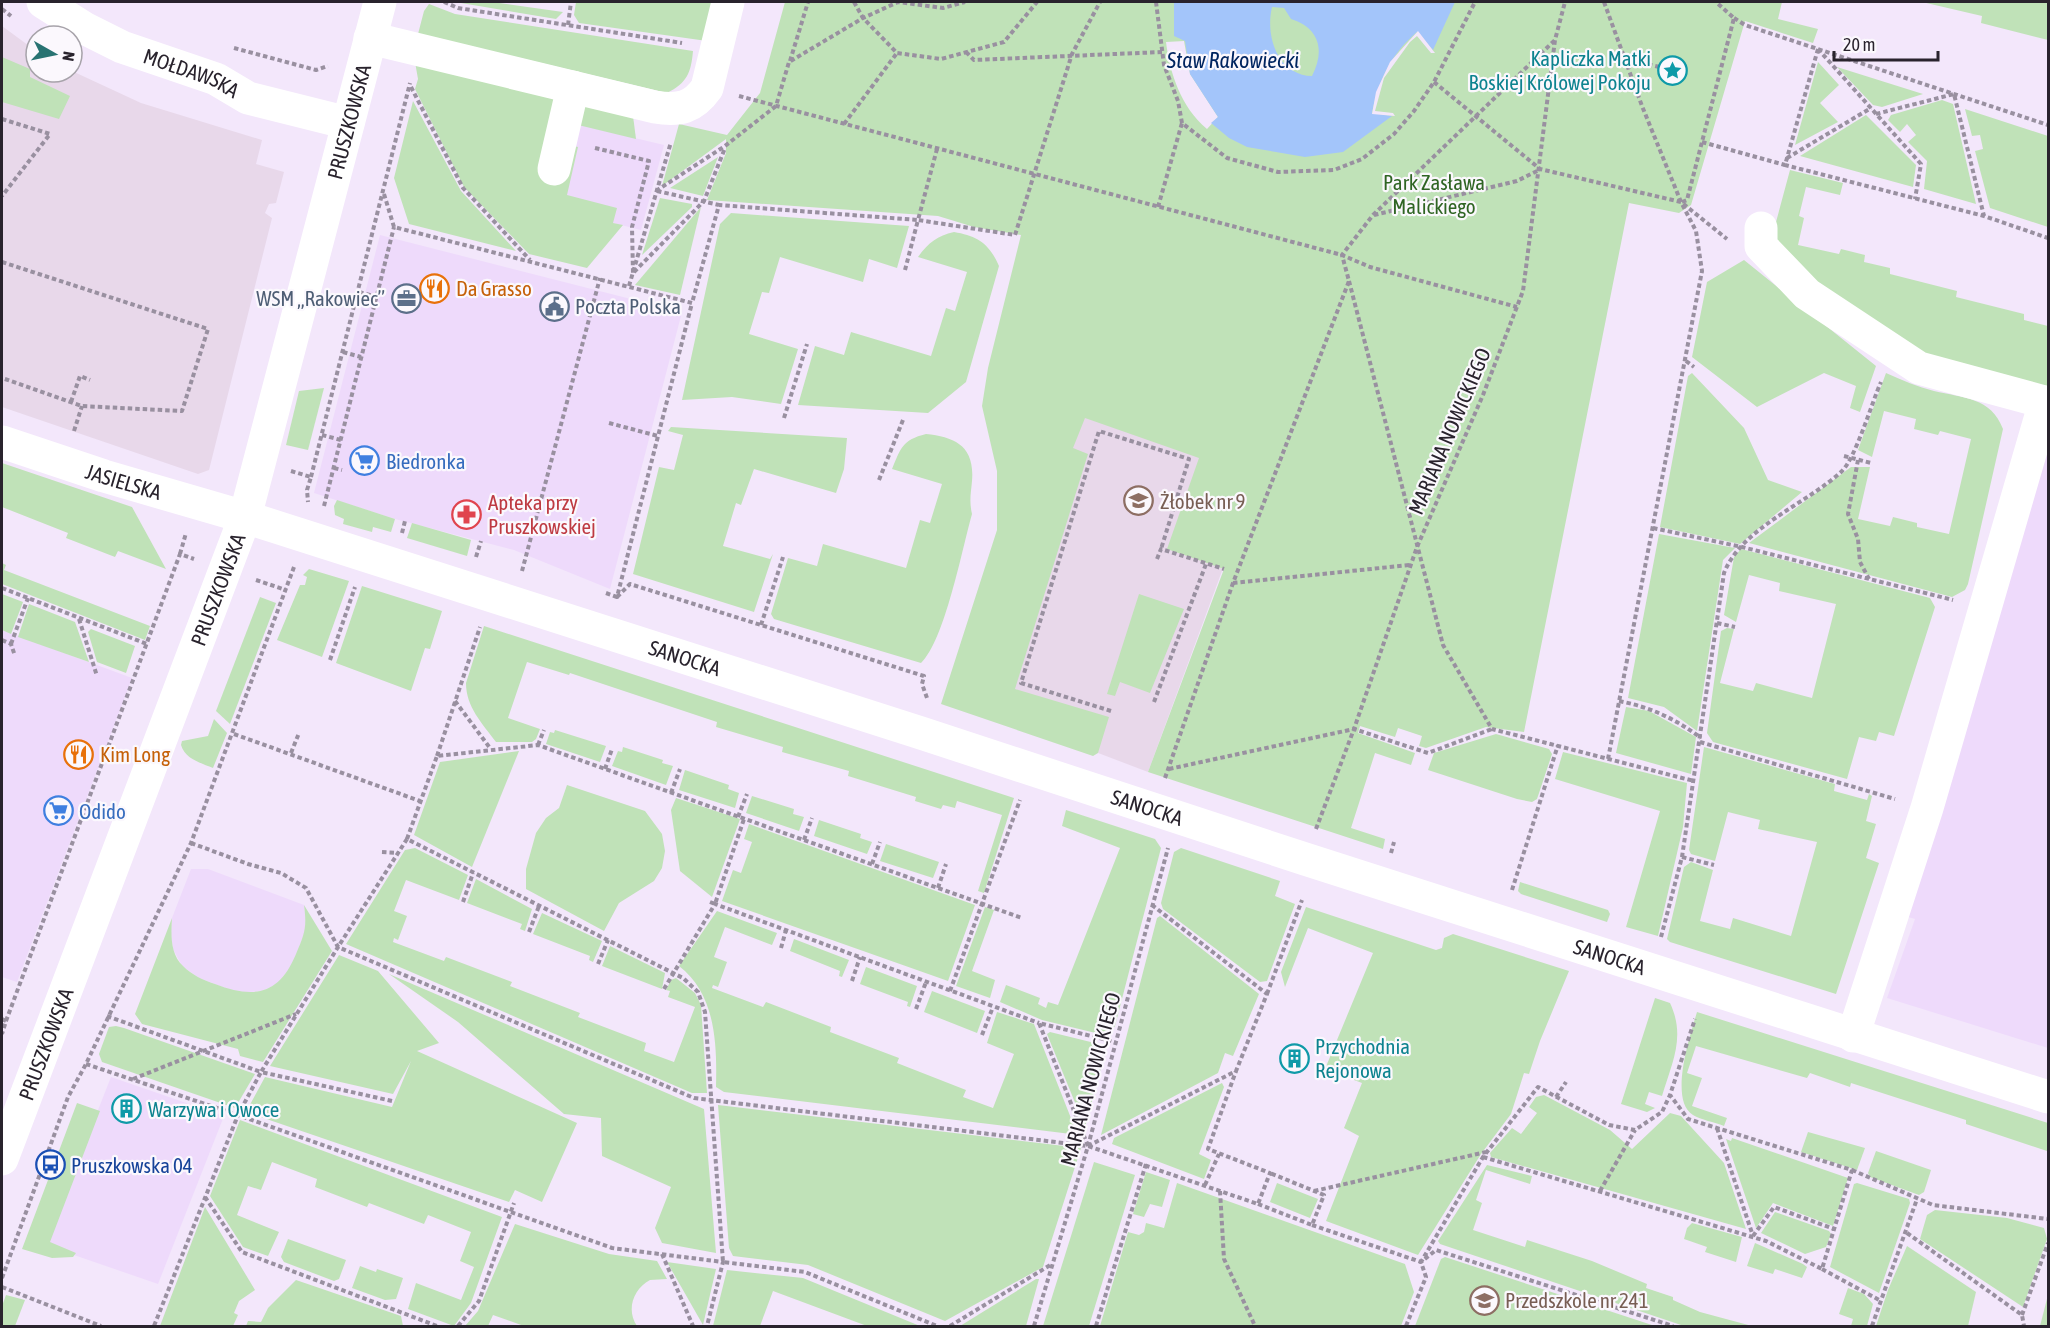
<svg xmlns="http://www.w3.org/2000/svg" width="2050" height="1328" font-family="'Asap Condensed',sans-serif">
  <rect width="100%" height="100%" fill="#f3e7fb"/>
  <g fill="#eedafb">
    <path d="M492,104L664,145L641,230L469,187Z"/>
    <path d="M380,235L682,312L610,589L514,550L395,519L314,493Z"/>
    <path d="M2048,444V1048L1887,998L1915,919L1908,917Z"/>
    <path d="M2,630L132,678L17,982L2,977Z"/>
    <path d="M191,869H208L304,905L307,927L291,967L277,984L262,991L238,993L199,978L182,966L173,949L171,934L172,918Z"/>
    <path d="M111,1077L224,1116L158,1284L45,1245Z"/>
  </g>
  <g fill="#e8d8ea">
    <path d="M2,26L36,51V72L72,71L141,103L262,140L256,164L284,172L276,203L269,204L265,213L272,218L209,470L198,474L2,407Z"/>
    <path d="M1307,340L1148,772L959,700L1060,409Z"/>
  </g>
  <g fill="#c0e2b8" fill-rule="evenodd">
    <path d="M455,2H492L563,12L556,19Z"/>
    <path d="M576,2H717L707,41L579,23L574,15Z"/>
    <path d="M785,2H1782L1778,19L1818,29L1813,43L1745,21L1691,205L1679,213L1629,203L1524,732L1486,727L1426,748L1419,746L1422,736L1398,728L1395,737L1360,726L1358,733L1415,753L1411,765L1375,753L1351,828L1385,839L1383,849L1148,772L1224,569L1167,549L1199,458L1085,418L1073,448L1088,454L1015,689L1109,717L1098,753L1093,756L941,704L997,530V471L982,406L988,368L1021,235L974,227L938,216L707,200L726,153V139L662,186L679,124L727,135L760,93ZM1184,41L1190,74L1218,117L1207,129C1181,107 1170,74 1166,42Z"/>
    <path d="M1922,2H2048V40L1981,23L1982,16Z"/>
    <path d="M429,4L455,14L693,51C691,73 687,83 667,93L418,34L424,11Z"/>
    <path d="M2,57L30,69V77L70,96L59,119L2,102Z"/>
    <path d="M415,62L559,96L569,145L578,147L567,195L617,208L613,223L623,225L587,268L529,254L464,187L415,89L418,79Z"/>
    <path d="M1818,62L1839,85L1820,103L1838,122L1795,145Z"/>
    <path d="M1837,67L1923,94L1882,107L1873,105Z"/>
    <path d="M1942,100L1953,104L1976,204L1924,189L1927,161L1908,142L1916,135L1907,124L1900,132L1888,120L1891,115Z"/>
    <path d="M413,101L461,191L516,251L409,224L394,178Z"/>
    <path d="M579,103L633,116L636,139L574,124Z"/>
    <path d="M1965,109L2048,136V227L1990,208L1975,151L1983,149L1980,135L1972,136Z"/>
    <path d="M1866,115L1916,165L1913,187L1800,156Z"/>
    <path d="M718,157L703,196L670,188Z"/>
    <path d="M1790,170L1843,183L1840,195L1806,187L1799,216L1804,218L1798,245L1839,254L1841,249L1865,255L1864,262L1890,268V274L1957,291L1956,297L2024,314V320L2048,326V394L1938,366L1769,248Z"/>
    <path d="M660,198L692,204V207L642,255Z"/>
    <path d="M701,207L680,295L635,285Z"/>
    <path d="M731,213L909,226L897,268L869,259L863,282L780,257L769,293L762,292L749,334L798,349L781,404L732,397L682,400L720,224Z"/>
    <path d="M954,232C977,236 989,243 999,266L966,382L928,413L798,405L815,346L844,355L851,332L931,356L946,308L955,311L967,272L918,257C928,243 937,236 954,232Z"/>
    <path d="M1744,260L1876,366L1860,412L1850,408L1856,386L1824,373L1757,407L1692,357L1707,282Z"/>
    <path d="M1692,373L1744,428L1768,480L1802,492L1740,544L1660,527L1688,376Z"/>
    <path d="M1886,373C1902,380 1918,387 1934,391C1963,398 1991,397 2003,429L1968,584L1965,590L1952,597L1749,543L1851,467H1870L1858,519L1890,526L1893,517L1917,523V527L1949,534L1971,439L1940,431L1938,435L1914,429L1916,419L1884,411L1872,457L1858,450Z"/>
    <path d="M324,388L308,450L286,445L299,391Z"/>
    <path d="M671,427L847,438L844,469L836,493L754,469L741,505L736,503L723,546L770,559L773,554L754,612L633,574L659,467L674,470L683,435L668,431Z"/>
    <path d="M926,434C955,437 975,446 972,481C971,493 969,501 972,514C962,549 945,640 921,663L774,619L771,614L788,558L817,566L823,544L906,568L920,520L930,523L942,484L892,469C901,448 902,440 926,434Z"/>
    <path d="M2,463L132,507L166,569L118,551L115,557L66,538L68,533L2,507Z"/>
    <path d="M337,500L395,519L391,532L373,527L372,532L343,524L344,519L335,515L334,506Z"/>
    <path d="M412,523L471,540L467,556L407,538Z"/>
    <path d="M1659,534L1735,548L1723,560L1697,731L1664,707L1628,698Z"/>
    <path d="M1741,549L1930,598L1935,607L1894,736L1879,732L1876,741L1859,737L1847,779L1713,742L1707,733L1721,631L1727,628L1734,629L1720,683L1753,691L1756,683L1812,698L1836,604L1779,591L1780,583L1749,575L1736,622L1724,615L1734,557Z"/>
    <path d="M2,563L6,565L4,570L150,626L145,640L2,584Z"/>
    <path d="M309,569L349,581L322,657L277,640L300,585H305L307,577L303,575Z"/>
    <path d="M362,586L442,611L430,649L425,648L411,691L336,663Z"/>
    <path d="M2,594L23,602L11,634L2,630Z"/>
    <path d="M1139,594L1184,609L1150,693L1120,682L1115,696L1107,694Z"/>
    <path d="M260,597L276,603L230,724L216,711Z"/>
    <path d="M29,604L75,622L89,662L18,637Z"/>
    <path d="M484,626L1014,798L984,893L978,891L1002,815L957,801L955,808L943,805L941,809L915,801L916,797L848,776L849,771L782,752L783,747L716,727L717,722L570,673L569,675L527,662L508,718L540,729L536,739L532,742H496C482,723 466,707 466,683Z"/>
    <path d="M91,629L135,646L126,673L97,662L88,632Z"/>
    <path d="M1626,707L1649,711L1696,737L1691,774L1616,753Z"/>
    <path d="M214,719L227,733L213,768C201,763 185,759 181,745L182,741L208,736Z"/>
    <path d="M555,730L606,746L600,762L546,744L550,732L554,733Z"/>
    <path d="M1496,734L1549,749L1552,754L1537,799L1532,802L1517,799L1428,770L1434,753Z"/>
    <path d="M623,747L663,760L662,763L673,766L666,785L612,766L618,751L622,752Z"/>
    <path d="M1704,747L1835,784L1834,791L1867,800L1869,794L1872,796L1866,821L1876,824L1866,858L1879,863L1836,994L1670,942L1667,939L1684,867L1691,862L1713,870L1700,921L1730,929L1733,918L1791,936L1817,842L1758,829L1760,820L1728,812L1715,861L1691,854L1689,850Z"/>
    <path d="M519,751L472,867L414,835L440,762Z"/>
    <path d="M1563,752L1687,783L1683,827L1658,936L1626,927L1660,811L1555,779Z"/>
    <path d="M685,770L729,785L728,789L739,793L735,808L679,790Z"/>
    <path d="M567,785L645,811L662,834L665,851L662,868L654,881L619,903L604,931L526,889V869L536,833L546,818L559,808Z"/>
    <path d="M752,796L794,809L793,814L804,817L799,831L746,813Z"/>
    <path d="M676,798L740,819L712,897L680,871L671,810Z"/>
    <path d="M1066,810L1155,839L1161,848L1115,1026L1108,1036L1042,1020L1000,1002L1006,985L1040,998L1038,1004L1046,1008L1048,1002L1058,1005L1120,848L1062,826Z"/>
    <path d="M819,820L861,834L860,838L872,842L867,854L814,836Z"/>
    <path d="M749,824L975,905L948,981L722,901L733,870L741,873L752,842L744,839Z"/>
    <path d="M886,844L939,862L933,878L880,861Z"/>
    <path d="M415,848L468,875L459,900L406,880L394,911L407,916L398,940L394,938L393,942L444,961L446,957L512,982L510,986L580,1013L578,1017L646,1043L644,1051L674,1062L695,1007L668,997L670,991L666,990L671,980L676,978L695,993L701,1005L707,1093H692L346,944L405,850Z"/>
    <path d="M1181,848L1280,881L1275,896L1295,904L1267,981L1260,982L1163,909L1161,903L1174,852Z"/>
    <path d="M476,879L532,909L525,931L520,929L522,924L467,903Z"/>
    <path d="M1520,882L1608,910L1610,914L1607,922L1521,894L1518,891Z"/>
    <path d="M304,905L332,951L263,1062L240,1056L238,1049L142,1024L135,1014L172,918C171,934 170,954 183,966C192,975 203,980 215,984C254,999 279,995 296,954C305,933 307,927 304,905Z"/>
    <path d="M985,907L994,910L972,971L995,980L990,998L956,986Z"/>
    <path d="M1306,907L1436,950L1442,948L1444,938L1453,934L1569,971L1540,1041L1529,1074L1524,1073L1511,1114L1481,1154L1418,1255L1326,1221L1359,1136L1344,1128L1362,1083L1325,1069L1373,953L1308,928L1285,987L1281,972Z"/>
    <path d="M717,911L777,933L772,945L725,927L714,957L727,962L718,987L713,985L712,988L763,1007L766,1002L831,1027L830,1032L899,1058L897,1063L966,1090L963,1097L993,1108L1014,1054L987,1043L997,1012L1034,1024L1076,1131L1071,1134L724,1092L716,1087C717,1045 716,994 679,966Z"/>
    <path d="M542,913L602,941L593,962L589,960L590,956L533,934Z"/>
    <path d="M1160,916L1259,994L1233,1056L1225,1053L1218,1073L1101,1135L1157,918Z"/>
    <path d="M794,939L849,960L842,977L839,976L840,971L790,951Z"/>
    <path d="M610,946L665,973L662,989L602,966Z"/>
    <path d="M339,955L378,971L439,1043L417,1051L577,1123L542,1202L515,1190L509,1202L246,1112L265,1077L392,1107L411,1061L393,1094L270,1066Z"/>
    <path d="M866,967L917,986L910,1007L907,1006L908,1002L860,984Z"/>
    <path d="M389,974L704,1109L716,1253L662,1243L655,1228L671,1187L602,1156L601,1118L564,1114L458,1022Z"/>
    <path d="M932,991L985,1011L977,1033L924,1012Z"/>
    <path d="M1655,998L1670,1003C1686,1037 1672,1062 1662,1096L1649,1092L1645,1104L1655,1108L1647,1112L1621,1104Z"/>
    <path d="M1697,1012L2048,1123V1154L2047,1151L1966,1124V1120L1851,1083L1850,1087L1810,1073L1807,1078L1696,1046L1687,1073L1702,1078L1692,1106L1727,1118L1724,1126C1714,1122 1701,1120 1693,1115C1668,1100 1691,1033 1697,1012Z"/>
    <path d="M116,1026L124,1028L255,1074L235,1108L102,1062L99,1054L109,1027Z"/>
    <path d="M1050,1032L1107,1046L1085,1127L1047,1034Z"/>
    <path d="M1222,1083L1224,1087L1199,1154L1211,1160L1204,1179L1112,1144L1114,1138Z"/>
    <path d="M1544,1095L1610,1130L1632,1149L1670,1113L1681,1116L1724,1163L1746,1229L1491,1157L1490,1153L1512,1128L1521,1134L1537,1113L1529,1107L1536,1097Z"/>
    <path d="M77,1103L100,1111L50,1242L76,1253L73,1257L52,1258L22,1249Z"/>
    <path d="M718,1105L1081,1148L1043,1267L945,1321L808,1265L733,1256L729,1248Z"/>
    <path d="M240,1120L502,1217L471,1303L454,1326L408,1309L416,1283L461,1300L474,1267L460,1261L471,1232L428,1215L424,1224L369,1203L367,1207L315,1187L317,1179L272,1162L261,1190L248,1186L237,1215L279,1232L268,1256L243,1247L210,1196Z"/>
    <path d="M1808,1132L1865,1148L1857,1170L1801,1152Z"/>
    <path d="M1732,1138L1848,1178L1833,1226L1773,1203L1756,1228L1726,1139L1731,1141Z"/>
    <path d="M1876,1151L1931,1170L1924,1192L1919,1195L1870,1177L1868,1173Z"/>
    <path d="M1094,1162L1135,1175L1089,1326H1043Z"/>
    <path d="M1487,1165L1532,1176L1530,1184L1486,1170L1476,1200L1482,1203L1473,1230L1525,1247L1527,1240L1592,1261L1647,1284L1646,1288L1673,1297V1300L1700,1312L1752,1326H1684L1440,1244L1438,1241Z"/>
    <path d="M1146,1172L1170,1180L1162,1207L1150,1204L1144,1217L1133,1214Z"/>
    <path d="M1177,1183L1405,1264L1414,1292L1401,1326H1100L1128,1232L1139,1235L1144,1232L1146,1223L1164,1228Z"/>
    <path d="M1277,1183L1318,1199L1310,1218L1270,1202Z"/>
    <path d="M1857,1183L1909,1199L1910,1203L1879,1293L1830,1267L1854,1184Z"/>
    <path d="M205,1207L255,1290L239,1301L234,1313L238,1315L233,1326H160Z"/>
    <path d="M1935,1210L2007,1218L2044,1228L2047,1239L2023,1307L1920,1239L1927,1215Z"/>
    <path d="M1775,1212L1829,1231L1831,1234L1826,1247L1805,1254L1761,1233Z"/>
    <path d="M1692,1223L1742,1237L1736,1262L1705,1252L1707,1247L1684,1239L1687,1228Z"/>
    <path d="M515,1224L609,1254L657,1261L667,1279L650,1280C633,1289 626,1310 637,1326H524L493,1315L488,1326H465L478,1311Z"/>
    <path d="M288,1239L346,1260L339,1279L334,1281L284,1262L281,1257Z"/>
    <path d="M1755,1243L1803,1264L1807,1267L1802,1278L1775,1269L1773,1274L1747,1266Z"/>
    <path d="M1907,1246L1976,1292L1968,1326H1876L1888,1290Z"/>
    <path d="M1445,1257L1655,1326H1415L1441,1259Z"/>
    <path d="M667,1262L716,1269L703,1325Z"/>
    <path d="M360,1266L376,1272L377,1269L403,1278L396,1299L385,1300L352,1288Z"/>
    <path d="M727,1270L803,1278L920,1326H867L773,1291L760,1326H713Z"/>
    <path d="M1036,1279H1039L1026,1326H960Z"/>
    <path d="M296,1280L401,1316L403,1326H246L248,1321L261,1322L268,1308Z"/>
    <path d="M1848,1288L1864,1294L1873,1304L1867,1326H1851L1853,1319L1839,1314Z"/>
    <path d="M6,1295L25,1300L15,1326H2V1306Z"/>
    <path d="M2048,1295V1326H2040Z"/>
  </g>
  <path fill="#a3c5fa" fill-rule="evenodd" d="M1174,2H1455L1433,50L1417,32C1391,54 1379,80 1372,113L1392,116L1343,152L1305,157L1247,147L1229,138L1211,123L1218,117L1190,74L1185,41L1174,36ZM1272,7L1284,8L1291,19C1320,28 1325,51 1312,76C1278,75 1265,37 1272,7Z"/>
  <path fill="#f3e7fb" d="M1418,31L1435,53H1431L1417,36L1410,42L1384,78L1375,111L1393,113L1395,116L1372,114L1376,92L1390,62Z"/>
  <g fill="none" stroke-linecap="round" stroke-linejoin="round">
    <g stroke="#9990a0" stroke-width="4" stroke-dasharray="4.5 3" stroke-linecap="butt">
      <path d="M444,2L458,8L682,43"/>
      <path d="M854,2L863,18L897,53L941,59L1004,42L1037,2"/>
      <path d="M1156,2L1164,65L1178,101L1182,123L1227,158L1278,172L1334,170L1362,159L1394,134L1414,111L1434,82L1475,2"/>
      <path d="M1604,2L1642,106L1681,202L1696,231L1702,271L1608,759"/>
      <path d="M2,9L11,16"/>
      <path d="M1734,18L1745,25L2048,125"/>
      <path d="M568,25L571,2"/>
      <path d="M234,48L316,70L328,66"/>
      <path d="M1818,49L1785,165L1984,216L2048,238"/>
      <path d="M1818,49L1921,164L1915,199"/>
      <path d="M966,52L974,60L1162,52"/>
      <path d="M1626,59L1672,70"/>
      <path d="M790,61L808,2"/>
      <path d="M1434,82L1540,169L1681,202L1727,239"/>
      <path d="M411,87L463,188L530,260"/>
      <path d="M739,96L1342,255L1370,267L1517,307"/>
      <path d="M1876,114L1954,94L1984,216"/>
      <path d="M2,119L50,134L2,196"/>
      <path d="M844,124L897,53"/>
      <path d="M1702,142L1785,165"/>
      <path d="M595,148L649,161L632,227L633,273"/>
      <path d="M1787,158L1871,108"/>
      <path d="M656,191L725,146L776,106L789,62L863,18L898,2L943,8L965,2"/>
      <path d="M657,191L719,205"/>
      <path d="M384,194L394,227L692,303L719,205L918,220L937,149"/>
      <path d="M1682,202L1687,200L1734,18L1716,2"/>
      <path d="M1158,207L1182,123"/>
      <path d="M1374,215L1517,181L1539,170"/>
      <path d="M2,262L208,329L182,411L82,406L2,378"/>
      <path d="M905,270L918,220L1015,235L1072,54L1100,2"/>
      <path d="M634,272L704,201L725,148"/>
      <path d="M1349,281L1443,645L1492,729L1694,781"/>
      <path d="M629,286L671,142"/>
      <path d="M359,292L377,297"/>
      <path d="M343,352L361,357"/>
      <path d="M1686,361L1694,367"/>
      <path d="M71,402L80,376L90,380"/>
      <path d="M784,418L807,344"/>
      <path d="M609,423L658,436"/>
      <path d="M74,431L82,406"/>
      <path d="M322,435L341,440"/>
      <path d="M1844,456L1871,463"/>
      <path d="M1858,460L1848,514L1858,539L1860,562L1869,579"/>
      <path d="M334,468L342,470"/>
      <path d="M291,471L311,477L307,490L308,502"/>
      <path d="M311,477L410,83"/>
      <path d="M879,480L903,420"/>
      <path d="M324,506L394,227"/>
      <path d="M1653,528L1742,547L1953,600"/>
      <path d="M402,533L405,521"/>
      <path d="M180,554L186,533"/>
      <path d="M476,557L481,541"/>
      <path d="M1157,559L1161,549L1224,569"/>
      <path d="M522,571L600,278"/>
      <path d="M256,580L286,590"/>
      <path d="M1233,583L1410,565"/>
      <path d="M2,588L147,644"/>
      <path d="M606,593L617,597L692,303"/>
      <path d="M617,597L630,584L924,676L922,684L927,698"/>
      <path d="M79,619L97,676"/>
      <path d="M1717,623L1735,627"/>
      <path d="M761,625L783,557"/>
      <path d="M2,640L11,644L15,656"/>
      <path d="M11,644L28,598"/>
      <path d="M330,660L355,587"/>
      <path d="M455,701L490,748"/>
      <path d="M1619,701C1650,707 1676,719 1701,738"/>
      <path d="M1154,702L1206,564"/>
      <path d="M1111,711L1021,683L1099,431L1189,459L1161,549"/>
      <path d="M234,734L420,801"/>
      <path d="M1700,742L1895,799"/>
      <path d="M538,745L544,730"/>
      <path d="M291,753L299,733"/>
      <path d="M437,756L480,627"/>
      <path d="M605,769L612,749"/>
      <path d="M1169,769L1354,729L1428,753L1492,729"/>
      <path d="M1165,778L1233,583L1349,281L1342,255L1373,215L1555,40"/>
      <path d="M671,793L680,769"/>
      <path d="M738,817L747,794"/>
      <path d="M1316,829L1354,729L1417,547L1483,395L1523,291L1555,40L1565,2"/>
      <path d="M407,839L437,756L538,745L1022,918"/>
      <path d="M804,840L812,818"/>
      <path d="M191,843L248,864L281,873L306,888L338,947L407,839L683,978L698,992L705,1012L723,1262L805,1272L937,1326"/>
      <path d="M382,852L399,853"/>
      <path d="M1391,853L1394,842"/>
      <path d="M1682,857L1714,865"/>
      <path d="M872,864L880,842"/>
      <path d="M938,888L946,864"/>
      <path d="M1512,890L1558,745"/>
      <path d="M463,902L473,873"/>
      <path d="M710,902L715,904L744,819"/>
      <path d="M529,932L539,906"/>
      <path d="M1661,937L1682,857L1724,573C1742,527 1807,504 1842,471C1856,457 1872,402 1881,382"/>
      <path d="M781,948L786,930"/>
      <path d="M598,964L608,940"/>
      <path d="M852,981L860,957"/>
      <path d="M664,989L715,904L1039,1023"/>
      <path d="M950,991L1020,800"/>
      <path d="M1267,994L1302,900"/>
      <path d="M916,1009L926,982"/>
      <path d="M107,1016L261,1072L238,1115L154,1326"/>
      <path d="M2,1019L6,1021L2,1034"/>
      <path d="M6,1021L180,554L194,559"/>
      <path d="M982,1035L993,1007"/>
      <path d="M86,1064L238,1115L612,1248L723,1262L707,1326"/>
      <path d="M133,1079L296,1014"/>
      <path d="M1556,1097L1566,1082"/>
      <path d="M392,1101L261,1072L338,947L694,1098L1088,1146L1258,1204L1270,1173L1208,1149L1236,1071"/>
      <path d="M1717,1128L1753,1236"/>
      <path d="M1088,1146L1236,1071L1267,994L1152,905"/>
      <path d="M1088,1146L1039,1023L1115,1042"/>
      <path d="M1483,1157L1766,1241L1822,1269L1852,1170L1688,1119L1670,1095L1695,1019"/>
      <path d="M1852,1170L1933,1205L2048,1219"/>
      <path d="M1205,1185L1219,1154"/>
      <path d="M1220,1191L1224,1259L1255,1326"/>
      <path d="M1314,1191L1486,1152"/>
      <path d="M1600,1191L1635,1130"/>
      <path d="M205,1197L242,1252L437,1326"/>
      <path d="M1258,1204L1312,1225L1324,1195L1270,1173"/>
      <path d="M1312,1225L1421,1262L1436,1250L1673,1326"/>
      <path d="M1907,1233L2022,1315L2024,1326"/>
      <path d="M1753,1236L1774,1207L1834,1229"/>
      <path d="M662,1254L693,1326"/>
      <path d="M1822,1269L1881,1301"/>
      <path d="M2,1278L68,1097L86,1064L191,843L294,567"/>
      <path d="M2,1287L101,1326"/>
      <path d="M2022,1315L2048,1243"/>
      <path d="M458,1326L479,1301L514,1203"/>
      <path d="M950,1326L1052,1264"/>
      <path d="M1034,1326L1088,1146L1168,848"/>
      <path d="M1096,1326L1146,1164"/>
      <path d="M1406,1326L1426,1277L1421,1262L1483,1157L1538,1087L1609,1125L1635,1130L1662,1112L1670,1095"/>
      <path d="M1872,1326L1917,1199"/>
    </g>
    <g stroke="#fff" stroke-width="33">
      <path id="s1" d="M43,2L84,28L122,47L216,79L248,98L348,123"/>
      <path d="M370,38L655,107C679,111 693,108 707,88L728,2"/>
      <path d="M554,169L573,87"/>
      <path d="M1761,228V246L1807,294L1919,368L2048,403"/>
      <path id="s2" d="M2,442L104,476L245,517L921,733L1305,859L2048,1097"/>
      <path d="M1853,1036L1927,808L2045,402"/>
      <path id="s3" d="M2,1159L245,517L380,2"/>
    </g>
  </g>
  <defs>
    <symbol id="sight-ring" viewBox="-11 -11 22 22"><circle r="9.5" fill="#fbf8fd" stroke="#0f9aa8" stroke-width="1.5"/><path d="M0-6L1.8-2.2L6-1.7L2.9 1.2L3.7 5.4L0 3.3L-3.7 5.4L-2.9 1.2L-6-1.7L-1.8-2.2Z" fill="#0f9aa8"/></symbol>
    <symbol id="restaurant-ring" viewBox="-11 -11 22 22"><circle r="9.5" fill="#fbf8fd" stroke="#e8710a" stroke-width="1.5"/><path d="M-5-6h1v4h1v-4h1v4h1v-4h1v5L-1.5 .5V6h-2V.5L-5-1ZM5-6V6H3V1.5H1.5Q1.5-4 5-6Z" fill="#e8710a"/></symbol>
    <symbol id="office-ring" viewBox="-11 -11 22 22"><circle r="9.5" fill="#fbf8fd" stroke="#5c6f8a" stroke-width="1.5"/><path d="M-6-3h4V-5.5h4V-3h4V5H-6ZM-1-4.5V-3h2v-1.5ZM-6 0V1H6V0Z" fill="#5c6f8a"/></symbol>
    <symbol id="civic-ring" viewBox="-11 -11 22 22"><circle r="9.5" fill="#fbf8fd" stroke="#5c6f8a" stroke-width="1.5"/><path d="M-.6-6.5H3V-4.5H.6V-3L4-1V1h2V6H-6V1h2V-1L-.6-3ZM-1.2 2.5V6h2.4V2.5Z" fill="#5c6f8a"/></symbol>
    <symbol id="supermarket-ring" viewBox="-11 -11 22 22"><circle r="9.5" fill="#fbf8fd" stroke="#3f7fe0" stroke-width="1.5"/><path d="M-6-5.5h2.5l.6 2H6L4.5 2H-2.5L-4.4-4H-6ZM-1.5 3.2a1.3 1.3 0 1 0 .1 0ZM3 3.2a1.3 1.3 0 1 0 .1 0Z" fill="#3f7fe0"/></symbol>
    <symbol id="school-ring" viewBox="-11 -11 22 22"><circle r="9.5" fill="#fbf8fd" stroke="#8d6e63" stroke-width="1.5"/><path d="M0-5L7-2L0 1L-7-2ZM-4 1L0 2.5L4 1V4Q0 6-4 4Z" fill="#8d6e63"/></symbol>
    <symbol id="pharmacy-ring" viewBox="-11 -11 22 22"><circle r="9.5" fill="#fbf8fd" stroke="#e0444e" stroke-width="1.5"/><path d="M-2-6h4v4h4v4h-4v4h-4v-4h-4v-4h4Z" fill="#e0444e"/></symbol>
    <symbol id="building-ring" viewBox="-11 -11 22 22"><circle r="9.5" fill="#fbf8fd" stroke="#0f9aa8" stroke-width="1.5"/><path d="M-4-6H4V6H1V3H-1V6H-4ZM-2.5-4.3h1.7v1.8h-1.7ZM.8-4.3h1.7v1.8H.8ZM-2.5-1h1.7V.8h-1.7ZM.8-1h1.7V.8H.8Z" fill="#0f9aa8"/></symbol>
    <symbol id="bus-ring" viewBox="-11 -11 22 22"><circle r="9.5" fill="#fbf8fd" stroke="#1a4fb4" stroke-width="1.5"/><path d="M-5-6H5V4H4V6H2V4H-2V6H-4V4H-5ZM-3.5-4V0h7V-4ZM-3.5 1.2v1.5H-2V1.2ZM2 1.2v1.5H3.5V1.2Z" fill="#1a4fb4"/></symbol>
  </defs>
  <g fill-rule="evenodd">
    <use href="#sight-ring" x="1656" y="54" width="33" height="33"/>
    <use href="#restaurant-ring" x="418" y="272" width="33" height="33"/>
    <use href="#office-ring" x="390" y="282" width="33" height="33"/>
    <use href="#civic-ring" x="538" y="290" width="33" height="33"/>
    <use href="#supermarket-ring" x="348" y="444" width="33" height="33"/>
    <use href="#school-ring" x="1122" y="484" width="33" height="33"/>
    <use href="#pharmacy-ring" x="450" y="498" width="33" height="33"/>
    <use href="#restaurant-ring" x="62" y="738" width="33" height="33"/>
    <use href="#supermarket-ring" x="42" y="794" width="33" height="33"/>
    <use href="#building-ring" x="1278" y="1042" width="33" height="33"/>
    <use href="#building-ring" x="110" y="1092" width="33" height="33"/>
    <use href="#bus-ring" x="34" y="1148" width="33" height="33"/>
    <use href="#school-ring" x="1468" y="1284" width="33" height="33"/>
  </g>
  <g text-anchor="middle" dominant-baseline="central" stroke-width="4.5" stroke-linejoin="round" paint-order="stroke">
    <g font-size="21" fill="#0d838f" stroke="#fbf8fd" text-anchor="start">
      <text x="1651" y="58" text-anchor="end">Kapliczka Matki<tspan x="1651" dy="24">Boskiej Królowej Pokoju</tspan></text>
      <text x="1315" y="1046">Przychodnia<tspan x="1315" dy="24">Rejonowa</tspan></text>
      <text x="148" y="1109">Warzywa i Owoce</text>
    </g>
    <g font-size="21" fill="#29232d" stroke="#fbf8fd">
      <text stroke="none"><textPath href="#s1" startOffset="165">MOŁDAWSKA</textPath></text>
      <text stroke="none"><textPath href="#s3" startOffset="1095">PRUSZKOWSKA</textPath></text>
      <text transform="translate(1449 431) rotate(-67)">MARIANA NOWICKIEGO</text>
      <text stroke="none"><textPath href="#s2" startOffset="128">JASIELSKA</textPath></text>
      <text stroke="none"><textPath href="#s3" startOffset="609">PRUSZKOWSKA</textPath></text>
      <text stroke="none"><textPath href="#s2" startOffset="716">SANOCKA</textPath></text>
      <text stroke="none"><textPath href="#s2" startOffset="1202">SANOCKA</textPath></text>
      <text stroke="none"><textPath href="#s2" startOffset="1688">SANOCKA</textPath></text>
      <text stroke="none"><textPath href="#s3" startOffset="123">PRUSZKOWSKA</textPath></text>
      <text transform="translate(1090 1079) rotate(-75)">MARIANA NOWICKIEGO</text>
    </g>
    <g font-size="21" fill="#2f6523" stroke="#fbf8fd">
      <text x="1434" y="182">Park Zasława<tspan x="1434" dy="24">Malickiego</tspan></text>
    </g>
    <g font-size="21" fill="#c56008" stroke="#fbf8fd" text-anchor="start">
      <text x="456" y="288">Da Grasso</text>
      <text x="100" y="754">Kim Long</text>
    </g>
    <g font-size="21" fill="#4e5e75" stroke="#fbf8fd" text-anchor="end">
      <text x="385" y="298">WSM „Rakowiec”</text>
      <text x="575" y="306" text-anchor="start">Poczta Polska</text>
    </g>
    <g font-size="21" fill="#366cbe" stroke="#fbf8fd" text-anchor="start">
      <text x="386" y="461">Biedronka</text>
      <text x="79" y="811">Odido</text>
    </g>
    <g font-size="21" fill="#785e54" stroke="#fbf8fd" text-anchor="start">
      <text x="1160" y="501">Żłobek nr 9</text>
      <text x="1505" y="1300">Przedszkole nr 241</text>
    </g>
    <g font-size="21" fill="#be3a42" stroke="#fbf8fd" text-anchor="start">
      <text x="488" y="502">Apteka przy<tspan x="488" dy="24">Pruszkowskiej</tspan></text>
    </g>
    <g font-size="21" fill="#164399" stroke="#fbf8fd" text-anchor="start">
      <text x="71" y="1165">Pruszkowska 04</text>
    </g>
    <g font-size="22" font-style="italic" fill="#002560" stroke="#fbf8fd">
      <text x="1233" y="60">Staw Rakowiecki</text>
    </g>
  </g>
  <rect width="2050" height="1328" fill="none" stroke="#29232d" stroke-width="6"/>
  <g transform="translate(54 54) rotate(99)"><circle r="28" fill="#fbf8fd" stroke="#a7a3aa" stroke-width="1.5"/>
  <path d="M0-4.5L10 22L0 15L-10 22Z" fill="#287372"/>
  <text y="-9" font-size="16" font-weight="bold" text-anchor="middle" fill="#29232d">N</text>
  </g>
  <path d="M1834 51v9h104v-9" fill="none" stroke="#29232d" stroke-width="3"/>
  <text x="1843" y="51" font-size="18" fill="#29232d" stroke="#fbf8fd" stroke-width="4.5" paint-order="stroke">20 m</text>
</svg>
